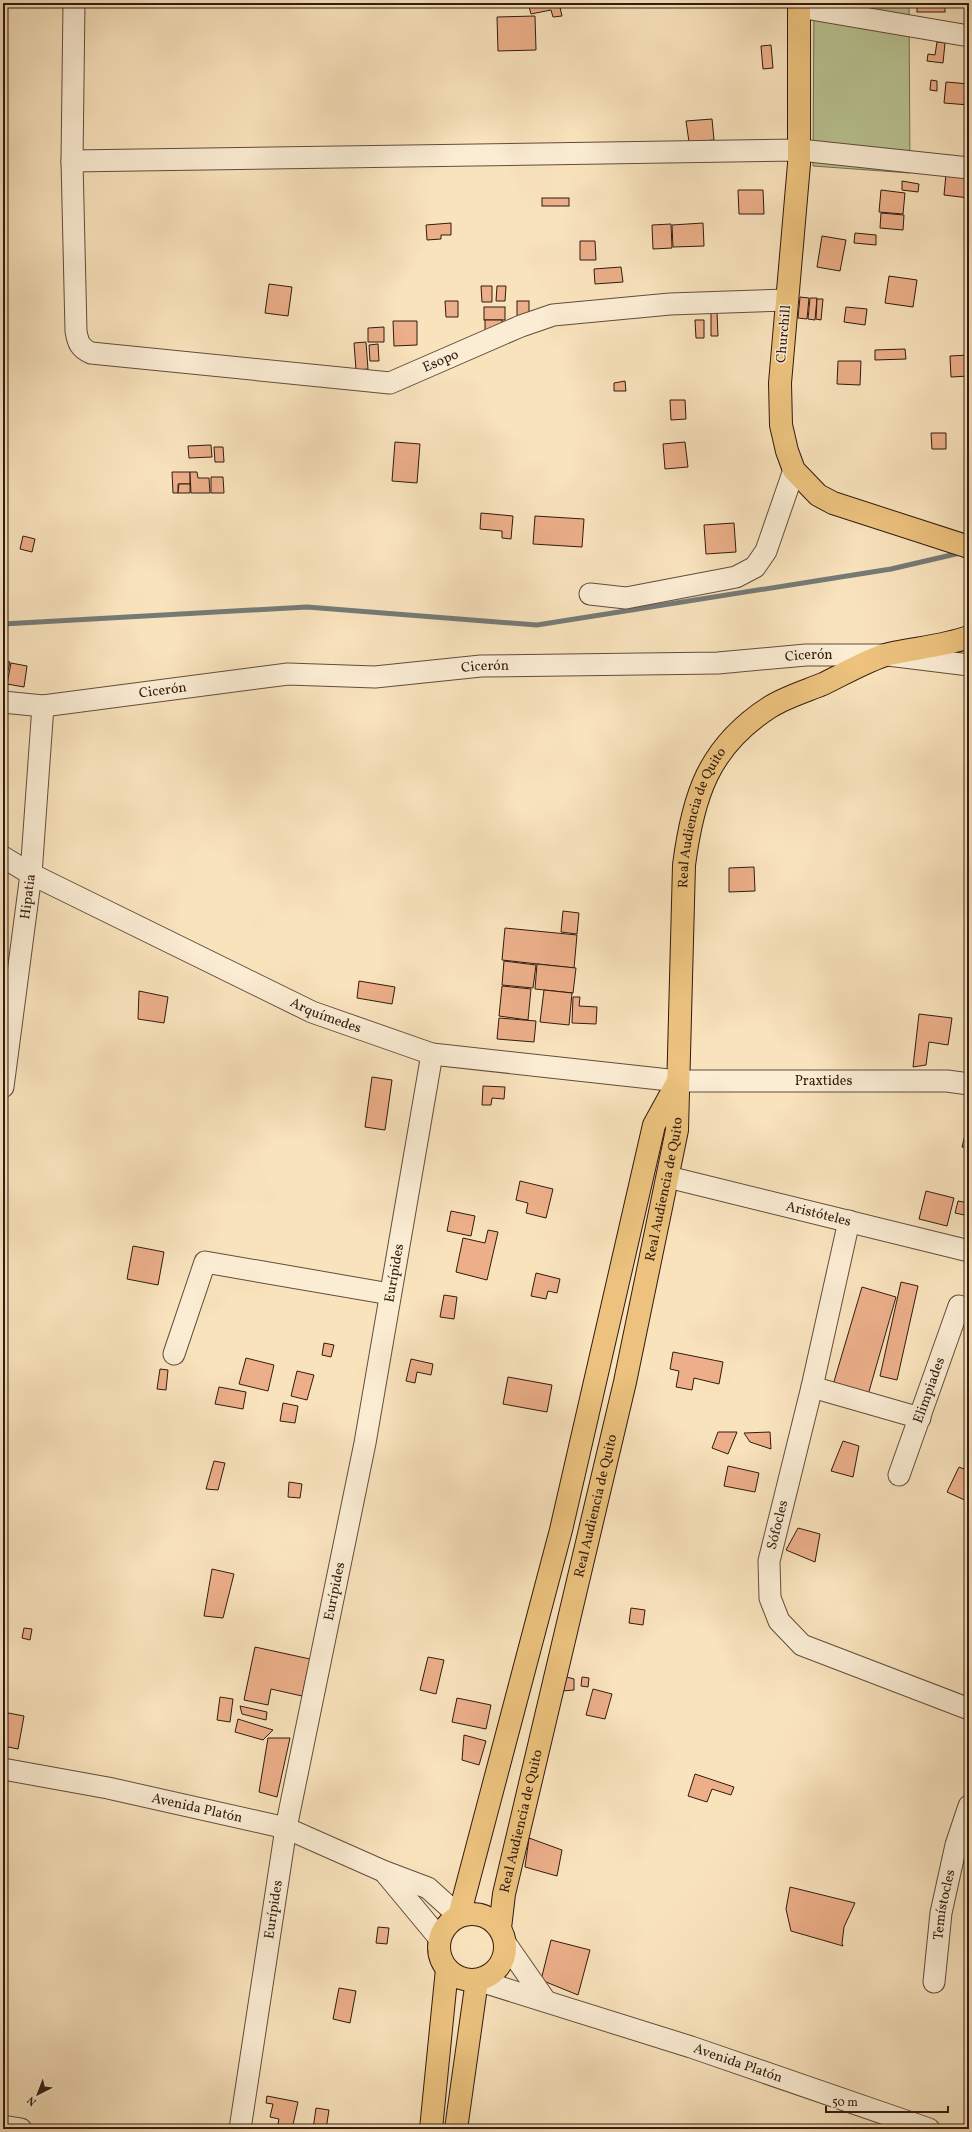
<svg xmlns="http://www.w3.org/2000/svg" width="972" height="2132" font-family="Vollkorn,serif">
  <rect width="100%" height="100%" fill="#f9e3bd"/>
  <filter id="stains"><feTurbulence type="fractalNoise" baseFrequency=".005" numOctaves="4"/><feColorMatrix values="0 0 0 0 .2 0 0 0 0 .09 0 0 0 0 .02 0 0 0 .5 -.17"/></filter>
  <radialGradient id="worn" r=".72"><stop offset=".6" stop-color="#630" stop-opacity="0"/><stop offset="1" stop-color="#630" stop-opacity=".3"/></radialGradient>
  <path fill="#b9c494" stroke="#757052" d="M814,3H909L910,173L813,166Z"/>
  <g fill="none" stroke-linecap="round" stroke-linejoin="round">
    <path stroke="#757b77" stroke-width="5" d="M3,624L307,607L537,625L891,569L960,553"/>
  </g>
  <g fill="#ecaf89" stroke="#311b0f">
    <path d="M528,3H559L562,16L553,17L551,10L531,14Z"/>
    <rect x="917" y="3" width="28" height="9"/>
    <path d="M535,16L536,50L498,51L497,17Z"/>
    <path d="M937,42L945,43L943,63L927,61L928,54L935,55Z"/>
    <path d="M771,45L773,68L763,69L761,46Z"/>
    <path d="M931,80L937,81V91L930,90Z"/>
    <path d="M946,82L969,84V105L944,103Z"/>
    <path d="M712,119L714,140L689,142L686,121Z"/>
    <path d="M946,174L969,176V198L944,195Z"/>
    <path d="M902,181L919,184L918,192L902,190Z"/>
    <path d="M738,190H763L764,214H739Z"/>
    <path d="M881,190L905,193L903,214L879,212Z"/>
    <rect x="542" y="198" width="27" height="8"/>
    <path d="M881,213L904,215L903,230L880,228Z"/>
    <path d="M451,223V235H441V239L427,240L426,225Z"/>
    <path d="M703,223L704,246L673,247L672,225Z"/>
    <path d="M671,224L672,248L653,249L652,225Z"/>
    <path d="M855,233L876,235V245L854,243Z"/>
    <path d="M822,236L846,240L840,271L817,267Z"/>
    <path d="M580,241H595L596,260H580Z"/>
    <path d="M621,267L623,282L595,284L594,269Z"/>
    <path d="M889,276L917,280L913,307L885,303Z"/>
    <path d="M269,284L292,287L288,316L265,313Z"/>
    <path d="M481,286H492V302H482Z"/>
    <path d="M497,286H506L505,301H496Z"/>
    <path d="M800,297L809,298L807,319L798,318Z"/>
    <path d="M810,298H817L815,320L808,319Z"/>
    <path d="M817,299H823L821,320L816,319Z"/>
    <path d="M445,301H458V317H446Z"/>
    <rect x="517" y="301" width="12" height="17"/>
    <rect x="484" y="307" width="21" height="13"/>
    <path d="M846,307L867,309L865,325L844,322Z"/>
    <path d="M711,312H717L718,336H711Z"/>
    <rect x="485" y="320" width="17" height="14"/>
    <path d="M695,320H704V338H696Z"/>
    <path d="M393,321H417V345L394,346Z"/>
    <path d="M384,327V342H368V328Z"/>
    <path d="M366,342L368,369L356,370L354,343Z"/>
    <path d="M378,344L379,361H370L369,345Z"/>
    <path d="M905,349L906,359L875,360V350Z"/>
    <path d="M969,355V376L951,377L950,356Z"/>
    <path d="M838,361H861L860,385L837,384Z"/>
    <path d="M625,381L626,391H614V383Z"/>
    <path d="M670,400H685L686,419L671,420Z"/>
    <path d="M931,433H946V449H932Z"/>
    <path d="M395,442L420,444L417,483L392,481Z"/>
    <path d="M685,442L688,467L665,469L663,444Z"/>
    <path d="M211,445L212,457L189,458L188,446Z"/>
    <path d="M214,447H223L224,462H215Z"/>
    <path d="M172,472H190V484H178V493H173Z"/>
    <path d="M190,472H197L198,478H209L210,493H191Z"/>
    <path d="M211,477H223L224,493H211Z"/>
    <path d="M179,484H190V493H178Z"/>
    <path d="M481,513L513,516L511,539L502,538V531L480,529Z"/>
    <path d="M535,516L584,519L582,547L533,544Z"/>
    <path d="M734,523L736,552L706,554L704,525Z"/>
    <path d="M23,536L35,539L32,552L20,549Z"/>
    <path d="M3,661L10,662L7,674L3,673Z"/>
    <path d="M11,663L27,666L24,687L7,684Z"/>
    <path d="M754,867L755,891L729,892V868Z"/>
    <path d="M563,911L579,913L577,934L561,932Z"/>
    <path d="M505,928L577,935L574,968L502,960Z"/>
    <path d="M504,961L536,965L533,988L502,985Z"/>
    <path d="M537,964L576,968L573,993L535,989Z"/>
    <path d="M359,981L395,987L392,1004L357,998Z"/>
    <path d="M502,986L531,989L528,1020L499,1016Z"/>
    <path d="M544,990L572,993L569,1025L540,1022Z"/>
    <path d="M139,991L168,997L164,1023L138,1019Z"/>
    <path d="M573,997H580L579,1006L597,1007L596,1024L572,1023Z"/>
    <path d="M919,1014L952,1018L948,1045L929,1042L926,1065L913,1067Z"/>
    <path d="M499,1018L536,1021L534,1042L497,1039Z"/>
    <path d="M372,1077L392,1080L385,1130L365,1127Z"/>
    <path d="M483,1086L505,1087L504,1099L492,1098L491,1105H482Z"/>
    <path d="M969,1119V1148L962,1147Z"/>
    <path d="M520,1181L553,1189L546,1218L526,1213L528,1203L516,1200Z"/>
    <path d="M926,1191L954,1198L947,1226L919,1219Z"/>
    <path d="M958,1201L969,1203V1216L955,1213Z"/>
    <path d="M451,1211L475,1216L471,1236L447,1231Z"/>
    <path d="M488,1230L498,1232L487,1280L456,1272L463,1238L485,1243Z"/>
    <path d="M133,1246L164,1252L158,1285L127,1279Z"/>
    <path d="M536,1273L560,1279L557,1293L548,1291L546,1299L531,1296Z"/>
    <path d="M901,1282L918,1286L897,1380L880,1376Z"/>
    <path d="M862,1287L896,1297L868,1395L833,1385Z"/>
    <path d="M444,1295L457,1297L454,1319L440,1317Z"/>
    <path d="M324,1343L334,1345L331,1357L322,1355Z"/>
    <path d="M673,1352L723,1362L719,1384L694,1378L692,1390L676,1387L679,1371L670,1369Z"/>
    <path d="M246,1358L274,1365L268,1391L239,1384Z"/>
    <path d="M411,1359L433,1364L431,1375L417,1372L415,1383L406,1381Z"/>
    <path d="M160,1369L168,1370L166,1390L157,1389Z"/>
    <path d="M297,1371L314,1375L307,1400L291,1396Z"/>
    <path d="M508,1377L552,1385L547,1412L503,1404Z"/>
    <path d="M219,1387L246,1392L243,1409L215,1404Z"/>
    <path d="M283,1403L298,1406L295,1423L280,1421Z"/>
    <path d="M718,1432H737L728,1454L712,1448Z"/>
    <path d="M770,1432L771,1449L750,1442L744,1433Z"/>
    <path d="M843,1441L859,1446L853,1477L831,1471Z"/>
    <path d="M214,1461L225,1463L218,1490L206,1489Z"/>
    <path d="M728,1466L759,1473L755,1492L724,1486Z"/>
    <path d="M959,1467L969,1471V1502L947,1492Z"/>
    <path d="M289,1482L302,1484L300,1498L288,1497Z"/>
    <path d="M798,1528L820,1534L815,1562L786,1550Z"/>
    <path d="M212,1569L234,1574L223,1618L204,1616Z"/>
    <path d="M631,1608L645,1610L643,1625L629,1623Z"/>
    <path d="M24,1628L32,1629L30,1640L22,1638Z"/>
    <path d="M255,1647L310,1659L302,1696L271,1689L268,1705L244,1700Z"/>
    <path d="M428,1657L444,1660L436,1694L420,1690Z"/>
    <path d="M563,1676L574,1679V1690L562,1691Z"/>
    <path d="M582,1677L589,1678L588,1687L581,1686Z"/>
    <path d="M593,1689L612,1694L605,1719L586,1715Z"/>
    <path d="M220,1697L233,1699L230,1722L217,1720Z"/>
    <path d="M457,1698L491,1705L486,1729L452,1722Z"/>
    <path d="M240,1706L267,1712L266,1720L242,1714Z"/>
    <path d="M3,1712L24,1716L18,1749L3,1746Z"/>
    <path d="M238,1719L273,1730L263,1740L235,1732Z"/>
    <path d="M464,1735L486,1741L479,1765L462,1760Z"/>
    <path d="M268,1738H290L277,1797L259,1792Z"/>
    <path d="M695,1774L734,1787L731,1795L712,1789L707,1802L688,1796Z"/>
    <path d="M529,1838L562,1850L557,1876L525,1867Z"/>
    <path d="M790,1887L855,1903L844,1927L842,1943L843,1946L791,1931L786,1909Z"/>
    <path d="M378,1927L389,1928L387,1944L376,1943Z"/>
    <path d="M551,1940L590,1950L578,1995L541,1980Z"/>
    <path d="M339,1988L356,1991L350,2023L333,2019Z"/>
    <path d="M267,2096L298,2102L292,2129H277L279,2119L270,2117L273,2104L266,2103Z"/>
    <path d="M316,2108L329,2110L326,2129H313Z"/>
  </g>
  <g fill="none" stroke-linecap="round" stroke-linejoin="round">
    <defs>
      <g id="minor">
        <path id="s1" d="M74,3L72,161L76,331C78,343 80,348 91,353L390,383L521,326L553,315L670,304L787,300"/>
        <path d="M799,7L969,36"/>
        <path d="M72,161L800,150L969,168"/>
        <path d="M590,594L626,598L736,577L755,567L766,551L794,470"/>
        <path id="s2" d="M3,702L43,706L288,674L375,677L481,666L718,663L806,655H888L969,665"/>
        <path id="s3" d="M3,857L31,874L312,1012L432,1054L678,1081H947L969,1084"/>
        <path id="s4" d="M3,1087L31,874L43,706"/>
        <path id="s5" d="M668,1177L969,1251"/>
        <path d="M849,1221L812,1387L769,1561L770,1598L779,1621L802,1645L969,1709"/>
        <path d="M174,1354L205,1262L390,1294"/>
        <path d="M812,1387L920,1418"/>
        <path id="s6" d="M899,1475L959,1306"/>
        <path id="s7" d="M3,1769L108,1788L286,1828L383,1871L428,1888L459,1916"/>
        <path d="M386,1874L440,1939"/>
        <path d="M506,1944L545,2000"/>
        <path id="s8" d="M477,1980L691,2047L929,2129"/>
        <path id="s9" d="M934,1982L941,1913L956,1845L969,1806"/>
        <path d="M3,2126L21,2129"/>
        <path id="s10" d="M240,2129L286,1828L365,1443L432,1054"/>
      </g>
      <g id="major">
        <path d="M799,3V164L780,383L781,425L787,451L794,470L818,495L833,503L969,547"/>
        <circle cx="472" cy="1947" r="33"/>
        <path d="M459,1916L561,1530L654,1125L676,1085"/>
        <path id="s11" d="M500,1928L504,1894L625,1382L677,1130L684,865C693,796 708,747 770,707C786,697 806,691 823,684C842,675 869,659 889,654C916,648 943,646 969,637"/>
        <path d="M431,2129L447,1969"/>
        <path d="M456,2129L477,1980"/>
      </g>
    </defs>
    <use href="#minor" stroke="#634d3a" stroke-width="23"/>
    <use href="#major" stroke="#311b0f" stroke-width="24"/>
    <use href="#minor" stroke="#fbedd4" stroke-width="21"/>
    <use href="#major" stroke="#ecc27e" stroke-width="22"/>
  </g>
  <g text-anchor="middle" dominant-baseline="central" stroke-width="3" stroke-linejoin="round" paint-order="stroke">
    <g font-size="14" fill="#311b0f" stroke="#fbedd4">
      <text transform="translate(784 334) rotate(-85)">Churchill</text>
      <text stroke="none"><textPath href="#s1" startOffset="712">Esopo</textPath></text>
      <text stroke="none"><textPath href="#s2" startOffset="809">Cicerón</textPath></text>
      <text stroke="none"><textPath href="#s2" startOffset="485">Cicerón</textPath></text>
      <text stroke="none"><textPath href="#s2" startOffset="161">Cicerón</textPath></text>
      <text stroke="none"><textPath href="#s11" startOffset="1133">Real Audiencia de Quito</textPath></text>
      <text stroke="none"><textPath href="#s4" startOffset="192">Hipatia</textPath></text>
      <text stroke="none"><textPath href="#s3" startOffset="360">Arquímedes</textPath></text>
      <text stroke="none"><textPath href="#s3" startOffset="866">Praxtides</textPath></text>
      <text stroke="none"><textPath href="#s11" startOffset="757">Real Audiencia de Quito</textPath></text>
      <text stroke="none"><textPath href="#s5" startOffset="155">Aristóteles</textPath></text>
      <text stroke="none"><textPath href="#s10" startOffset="870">Eurípides</textPath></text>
      <text stroke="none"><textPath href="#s6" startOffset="90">Elimpiades</textPath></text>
      <text stroke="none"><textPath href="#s11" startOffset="433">Real Audiencia de Quito</textPath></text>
      <text transform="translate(778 1525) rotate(-76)">Sófocles</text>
      <text stroke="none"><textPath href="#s10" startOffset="546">Eurípides</textPath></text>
      <text stroke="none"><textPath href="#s7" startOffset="198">Avenida Platón</textPath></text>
      <text stroke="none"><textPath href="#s11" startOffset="109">Real Audiencia de Quito</textPath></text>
      <text stroke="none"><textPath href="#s9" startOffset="78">Temístocles</textPath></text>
      <text stroke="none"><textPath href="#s10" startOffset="222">Eurípides</textPath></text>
      <text stroke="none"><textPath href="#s8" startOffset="274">Avenida Platón</textPath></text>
    </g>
  </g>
  <rect width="972" height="2132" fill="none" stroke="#f9e3bd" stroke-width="16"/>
  <rect x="4" y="4" width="964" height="2124" fill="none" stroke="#311b0f" stroke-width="2"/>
  <rect x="8" y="8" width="956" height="2116" fill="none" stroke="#311b0f"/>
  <g transform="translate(38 2094) rotate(222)" stroke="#fbedd4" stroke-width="3" paint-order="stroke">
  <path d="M0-3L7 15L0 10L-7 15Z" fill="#311b0f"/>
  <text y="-6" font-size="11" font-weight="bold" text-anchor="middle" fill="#311b0f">N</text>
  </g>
  <path d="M826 2106v6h122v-6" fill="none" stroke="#311b0f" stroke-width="2"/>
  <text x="832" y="2106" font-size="12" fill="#311b0f" stroke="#fbedd4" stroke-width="3" paint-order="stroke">50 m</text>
  <rect width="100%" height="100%" filter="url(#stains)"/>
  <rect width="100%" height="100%" fill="url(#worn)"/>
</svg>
